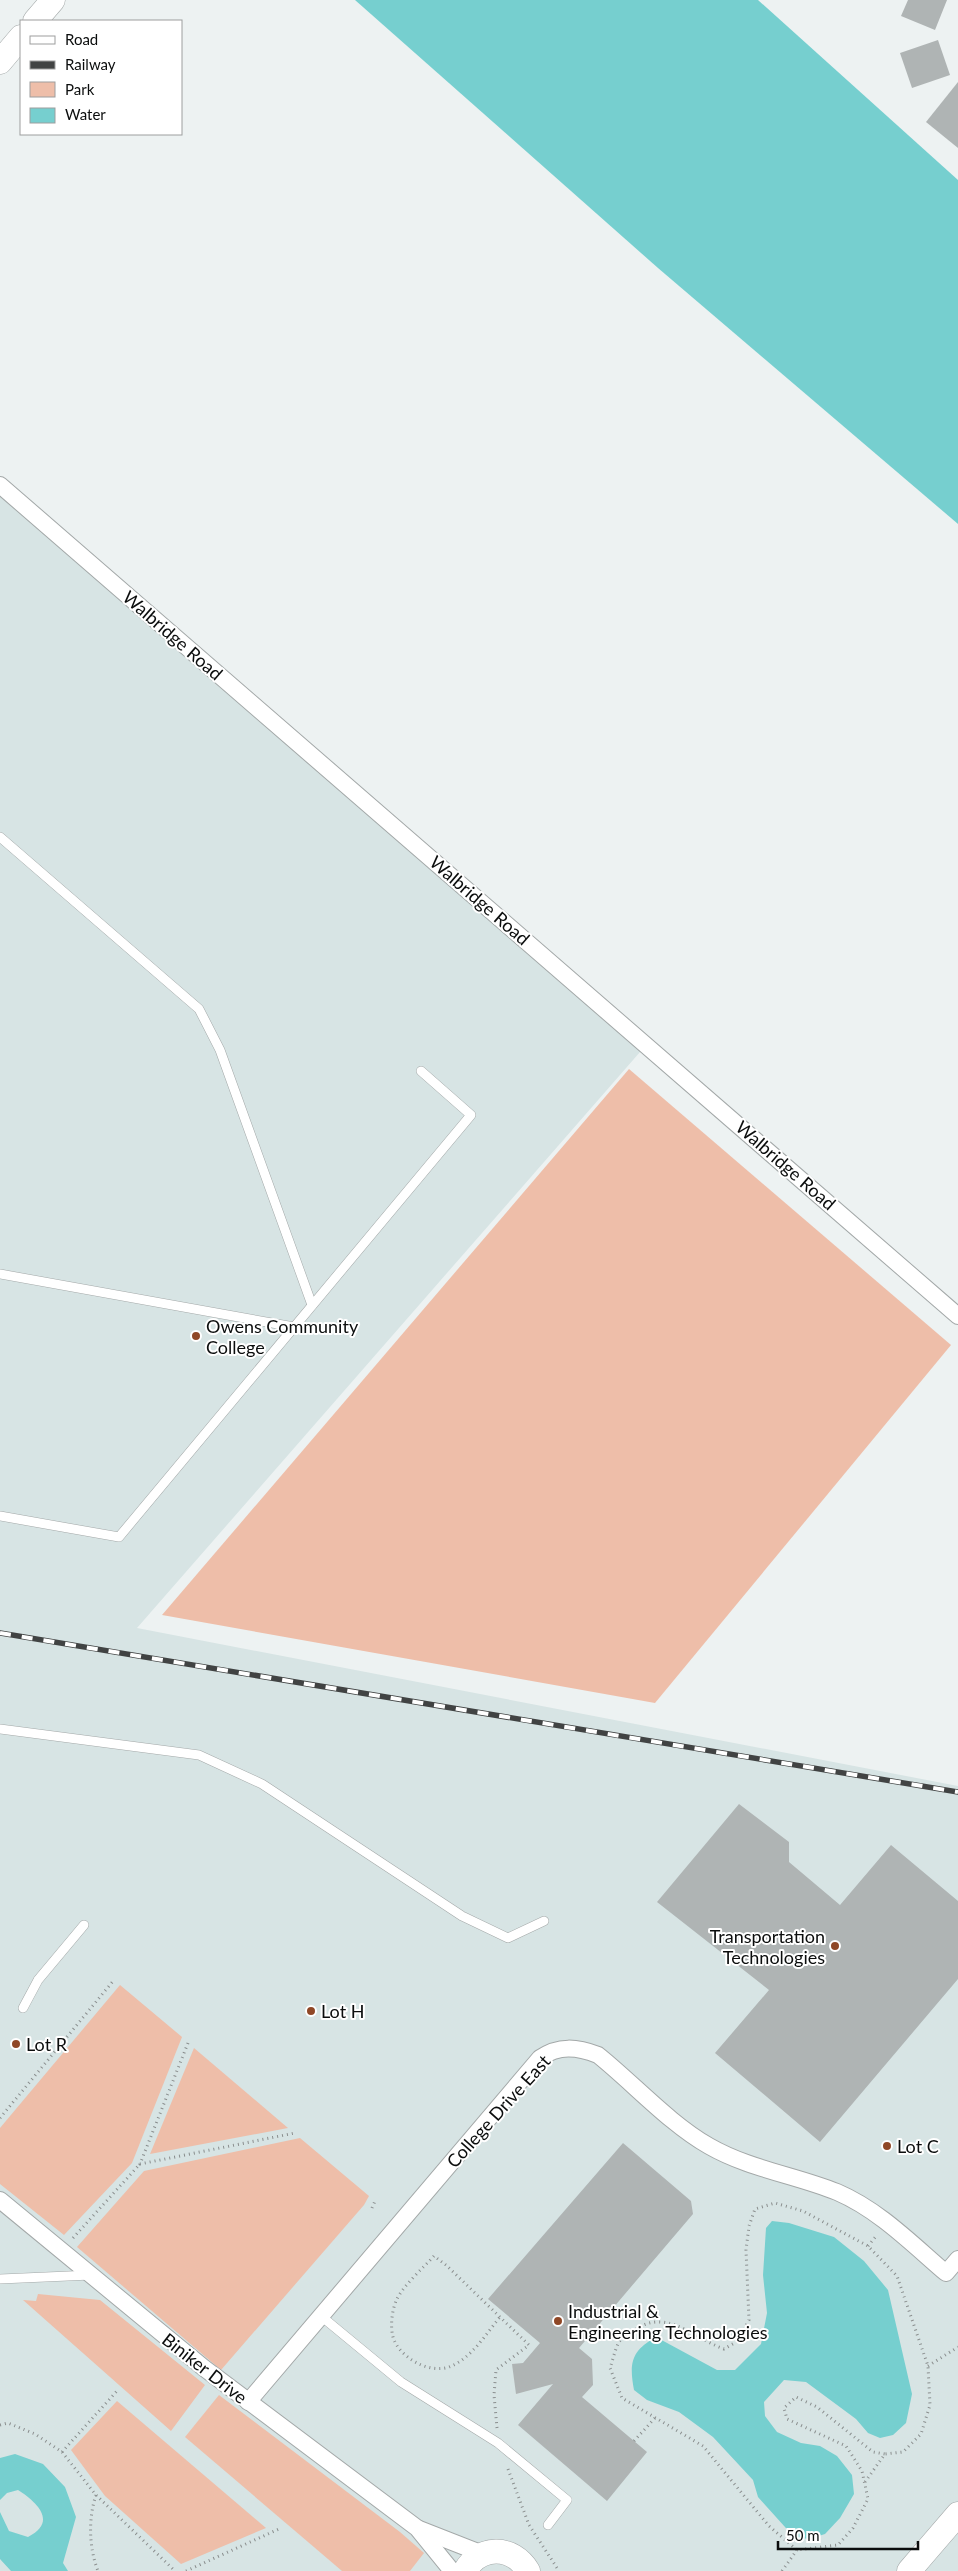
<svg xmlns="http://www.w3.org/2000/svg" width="958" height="2571" font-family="Lato,sans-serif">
  <rect width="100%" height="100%" fill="#edf2f2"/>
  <path fill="#d7e4e4" d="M0,485L647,1044L137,1628L958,1786V2571H0Z"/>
  <g fill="#eebea9">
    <path d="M629,1069L951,1345L655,1703L162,1615Z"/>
    <path d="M120,1985L182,2037L132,2163L64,2235L0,2184V2128Z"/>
    <path d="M194,2048L288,2128L150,2154Z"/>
    <path d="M300,2138L369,2196L364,2205L221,2370L77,2247L144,2171Z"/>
    <path d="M38,2294L100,2300L205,2385L171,2431L23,2300L36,2301Z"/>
    <path d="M219,2395L400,2532L424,2553L410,2571H342L185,2437Z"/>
    <path d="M117,2401L266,2528L181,2564L105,2496L71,2450Z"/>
  </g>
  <g fill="#76cfcf">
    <path d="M355,0H758L958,180V524L658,268Z"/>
    <path d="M772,2221L789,2223L834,2237L864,2261L888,2290L912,2394L906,2423L893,2435L880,2438L868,2433L856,2419L806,2382L784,2380L764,2402L765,2416L777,2432L801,2443L820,2446L837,2456L852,2475L854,2494L840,2518L825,2534L809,2539L794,2537L758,2497L753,2480L713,2437L679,2412L647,2400L634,2390C629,2363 631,2351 656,2337L717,2370H735L761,2344L767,2313L763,2275L766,2228Z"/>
    <path d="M15,2454L43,2464L65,2487L76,2517L63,2563L68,2571H11L0,2559V2512L9,2531L28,2537C58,2522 37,2502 18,2490L7,2493L0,2500V2458Z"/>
  </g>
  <g fill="#afb4b4">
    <path d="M908,0H947L935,30L901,16Z"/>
    <path d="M938,40L950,75L912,88L900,53Z"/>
    <path d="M958,82V148L926,122Z"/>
    <path d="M739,1804L789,1842V1862L840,1905L891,1845L958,1901V1979L820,2142L715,2053L769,1990L657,1902Z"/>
    <path d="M623,2143L691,2201L693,2214L579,2348L592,2359L593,2385L582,2397L647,2452L607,2501L518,2425L553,2384L516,2394L512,2364L523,2363L540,2343L488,2299Z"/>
  </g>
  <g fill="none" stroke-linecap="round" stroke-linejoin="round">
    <defs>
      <g id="lane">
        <path d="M0,837L199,1009L220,1050L312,1305"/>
        <path d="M0,1274L294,1327"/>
        <path d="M0,1516L119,1537L471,1115L421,1071"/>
        <path d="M0,1729L199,1755L262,1784L462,1916L508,1938L544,1921"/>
        <path d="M23,2008L38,1980L84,1925"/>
        <path d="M0,2279L91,2275"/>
        <path d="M321,2316L401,2382L498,2443L567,2500L548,2525"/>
      </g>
      <g id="street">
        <path d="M0,485L958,1316"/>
        <path d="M0,2200L204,2368L417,2528L452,2571"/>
        <path d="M248,2402L540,2058C559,2045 577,2047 598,2055C633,2083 670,2124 709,2146C749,2169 795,2175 837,2192C879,2210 912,2244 946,2273L958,2259"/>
        <path d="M419,2529L483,2554"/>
      </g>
      <g id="secondary">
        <path d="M35,21L53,0"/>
        <path d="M0,62L21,37"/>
        <path d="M465,2571C480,2545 512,2545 528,2571"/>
        <path d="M909,2571L958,2514"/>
      </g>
    </defs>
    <use href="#lane" stroke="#a3a8a8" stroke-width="10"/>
    <use href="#street" stroke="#a3a8a8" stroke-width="18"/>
    <use href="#secondary" stroke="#a3a8a8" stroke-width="25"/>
    <g stroke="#8a8e8e" stroke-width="3" stroke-dasharray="1 4" stroke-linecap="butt">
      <path d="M188,2043L140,2164L295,2133"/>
      <path d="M0,2118L114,1980"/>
      <path d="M372,2208L375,2201"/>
      <path d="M73,2238L140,2164"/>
      <path d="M868,2246L877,2235"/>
      <path d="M928,2366L958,2347"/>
      <path d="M0,2425L8,2423L35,2434L62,2452L96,2495L175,2571"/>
      <path d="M497,2428L494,2395L496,2370L529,2345L446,2265L434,2256C424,2267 403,2286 397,2299C392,2309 390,2326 393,2337C399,2357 428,2374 449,2367C471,2359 486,2334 500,2317"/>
      <path d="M634,2441L655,2418"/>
      <path d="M62,2452L117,2391"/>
      <path d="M508,2469L529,2525L559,2571"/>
      <path d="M865,2482L885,2454L903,2452L921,2434L930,2405L928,2366L897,2276L868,2246L803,2211L775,2203L755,2209L749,2226L746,2250L749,2320L738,2341L724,2349C691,2337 665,2306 632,2332C628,2335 622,2338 619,2342C615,2349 613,2360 610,2368L622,2398L703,2446L769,2526L797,2550L838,2545L853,2528L868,2499L862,2471L846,2446L787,2419L784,2408L796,2397L817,2407L873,2452L885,2454"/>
      <path d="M96,2495C88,2519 89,2548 98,2571"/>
      <path d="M186,2571L279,2529"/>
      <path d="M782,2571L797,2550"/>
    </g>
    <use href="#lane" stroke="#fff" stroke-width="9"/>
    <use href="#street" stroke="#fff" stroke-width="16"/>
    <use href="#secondary" stroke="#fff" stroke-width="24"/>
    <defs>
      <path id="rail" d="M0,1633L958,1792"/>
    </defs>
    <use href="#rail" stroke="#414343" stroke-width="5.5"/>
    <use href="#rail" stroke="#fff" stroke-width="4" stroke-dasharray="11" stroke-linecap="butt"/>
  </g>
  <g fill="#8f4726" stroke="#fff" stroke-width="2">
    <circle cx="196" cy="1336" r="5"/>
    <circle cx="835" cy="1946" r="5"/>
    <circle cx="311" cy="2011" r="5"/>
    <circle cx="16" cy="2044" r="5"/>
    <circle cx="887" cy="2146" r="5"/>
    <circle cx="558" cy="2321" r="5"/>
  </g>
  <g text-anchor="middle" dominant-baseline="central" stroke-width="4" stroke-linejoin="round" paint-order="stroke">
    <g font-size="18" fill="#0b0d0d" stroke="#fff">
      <text transform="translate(173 635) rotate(41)">Walbridge Road</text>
      <text transform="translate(480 900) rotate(41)">Walbridge Road</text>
      <text transform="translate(786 1165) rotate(41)">Walbridge Road</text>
      <text transform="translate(498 2111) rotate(-48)">College Drive East</text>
      <text transform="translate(205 2368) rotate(38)">Biniker Drive</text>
    </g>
    <g font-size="18" fill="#0b0d0d" stroke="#fff" text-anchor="start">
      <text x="206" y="1326">Owens Community<tspan x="206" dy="21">College</tspan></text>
      <text x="825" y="1936" text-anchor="end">Transportation<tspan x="825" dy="21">Technologies</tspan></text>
      <text x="321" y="2011">Lot H</text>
      <text x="26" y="2044">Lot R</text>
      <text x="897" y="2146">Lot C</text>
      <text x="568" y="2311">Industrial &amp;<tspan x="568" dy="21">Engineering Technologies</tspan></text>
    </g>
  </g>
  <rect x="20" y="20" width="162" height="115" fill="#ffffff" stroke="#9d9e9e"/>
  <rect x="30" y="36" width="25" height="8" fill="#ffffff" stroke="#9d9e9e"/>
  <text x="65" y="45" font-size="15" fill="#0b0d0d">Road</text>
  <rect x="30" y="61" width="25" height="8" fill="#414343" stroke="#9d9e9e"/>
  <text x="65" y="70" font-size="15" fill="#0b0d0d">Railway</text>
  <rect x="30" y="82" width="25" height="15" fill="#eebea9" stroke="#9d9e9e"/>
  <text x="65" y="95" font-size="15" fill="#0b0d0d">Park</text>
  <rect x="30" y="108" width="25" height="15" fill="#76cfcf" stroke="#9d9e9e"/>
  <text x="65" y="120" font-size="15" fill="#0b0d0d">Water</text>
  <path d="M778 2541v8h140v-8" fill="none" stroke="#0b0d0d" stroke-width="2.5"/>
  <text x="786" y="2541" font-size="15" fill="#0b0d0d" stroke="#ffffff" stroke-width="4" paint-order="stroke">50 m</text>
</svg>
